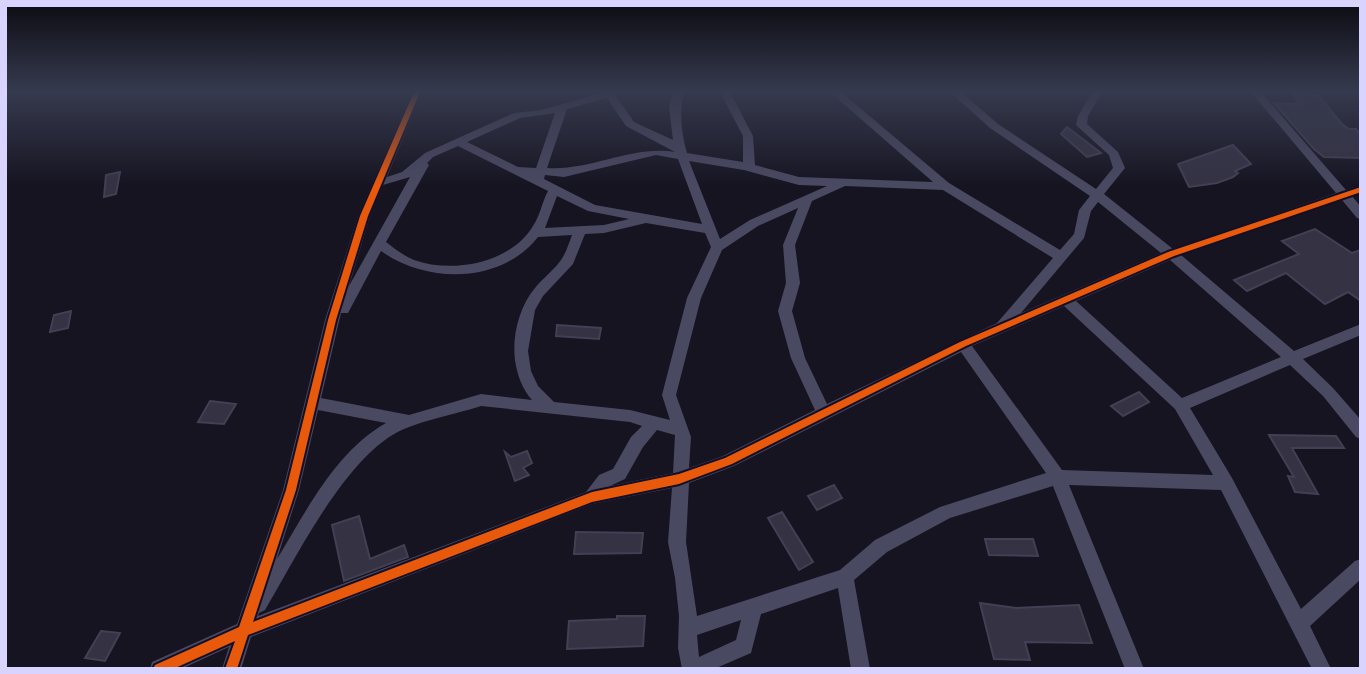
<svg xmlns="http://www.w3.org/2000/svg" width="1366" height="674" font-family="Manrope,sans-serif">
  <rect width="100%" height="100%" fill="#161421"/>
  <g fill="#343243" stroke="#433f54" stroke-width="2">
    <path d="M1292,94L1318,95L1342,124L1349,129H1356L1361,135V158L1324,157L1314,149L1274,103L1300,104Z"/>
    <path d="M1067,127L1101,153L1087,157L1061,134Z"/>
    <path d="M1233,145L1251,164L1235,171L1238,173L1233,177L1217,183L1189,187L1178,164Z"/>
    <path d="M120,172L116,194L104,197L106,175Z"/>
    <path d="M1315,229L1352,253L1361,250V301L1348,292L1325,304L1286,273L1247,291L1234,280L1299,254L1282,241Z"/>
    <path d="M71,311L68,328L50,332L54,315Z"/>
    <path d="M557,325L601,328L599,339L556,336Z"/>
    <path d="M1139,392L1149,402L1123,416L1111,406Z"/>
    <path d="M210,401L236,404L224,424L198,422Z"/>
    <path d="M1269,435L1336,436L1344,448H1292L1318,494L1295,492L1288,476L1294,477Z"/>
    <path d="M527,451L532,463L523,468L529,475L515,481L505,452L511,457Z"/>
    <path d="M834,485L842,498L817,510L808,496Z"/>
    <path d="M782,512L813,562L799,570L768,518Z"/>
    <path d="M359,516L370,559L404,545L408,557L344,581L332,525Z"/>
    <path d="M576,532L643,533L641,553L574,554Z"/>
    <path d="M985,539H1033L1038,556L989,555Z"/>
    <path d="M980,603L1016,608L1079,605L1092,643L1025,642L1030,660L994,659Z"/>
    <path d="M617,616H645L643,646L567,649L569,621L617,619Z"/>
    <path d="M101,631L120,633L105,661L85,658Z"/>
  </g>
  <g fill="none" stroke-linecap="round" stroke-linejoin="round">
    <path fill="#4a4962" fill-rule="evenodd" d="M412,92H422L387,177L402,172L425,153L514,113L541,110L606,92H623L616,96L634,122L673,140L669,106L674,92H684C679,113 681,132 687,153L743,162V136L720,92H730L753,136L755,165L799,177L933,182L830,92H841L949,183L1060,250L1074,234L1079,210L1090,196L990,128L950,92H961L998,124L1096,189L1113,168L1109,155L1076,125L1078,116L1092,92H1102L1088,116L1087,124L1118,152L1125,168L1104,194L1173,249L1336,193L1251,92H1261L1346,190L1361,185V193L1352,196L1361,207V219L1357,218L1342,200L1181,255L1294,351L1361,324V335L1303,359L1333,388L1361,420V439L1356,437L1323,396L1290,365L1190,408L1232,478L1301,609L1355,561L1361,559V579L1310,626L1331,669H1312L1221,490L1069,485L1144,669H1125L1053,486L950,518L887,552L854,580L870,669H851L838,588L761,614L751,653L714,669H682L678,648L679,616L675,578L668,542L672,488L592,504L251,637L241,669H222L229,647L181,669H150L152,662L237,624L283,490L325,320L358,216ZM607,98L626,126L675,152C632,145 591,171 547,168L567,109ZM555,113L536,168L518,167L467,142L520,118ZM458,146L548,191C542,202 540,216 533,226C511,263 453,274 414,260C404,256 395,249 386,242L429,165L427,163L433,157ZM656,155L678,159L702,224L595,205L544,179L545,175L564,177ZM689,161L744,170L799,185L827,186L750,220L720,239ZM410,177L349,286L370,216L383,185ZM845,186L943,190L1053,258L997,323L827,404L805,358L792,311L800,283L795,245L812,201ZM557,196L588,211L629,219L604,225L545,228ZM1098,202L1161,253L1021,313L1084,238L1091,211ZM798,208L783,245L786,283L778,311L791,358L815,410L723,456L689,468L691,437L676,395L701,298L722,250L758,226ZM646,223L705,233L711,247L687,298L662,395L670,420L630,410L554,402L538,386L531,371L528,351L535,310L543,296L573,264L585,234L604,233ZM572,235C569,243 566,253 561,260C554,270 543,278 535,288C519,307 512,336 515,360C517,374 522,389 532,400L481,394L409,415L321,398L341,313H348L381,251C427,284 501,284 538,237ZM1170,260L1281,357L1182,398L1076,301ZM1064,306L1175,409L1213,475L1062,470L972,346ZM961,352L1046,473L940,507L875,540L840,570L697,616L686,542L689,483L734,466ZM481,406L630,422L642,426L631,437L613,469L599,475L586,492L258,616L259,613L265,610C296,558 347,453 404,429C428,419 456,414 481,406ZM318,410L386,423C335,452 307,510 277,559L299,490ZM657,430L675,435L673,473L610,486L625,479L643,447ZM741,620L736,640L699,657L697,635Z"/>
    <defs>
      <path id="cycleway" d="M414,92H420L368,216L336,320L296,490L253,622L592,492L679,474L725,458L960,342L1168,252L1361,187V192L1174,256L966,346L732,464L679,484L592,502L248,635L237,669H225L235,641L173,669H153L155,665L239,627L286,490L328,320L360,216Z"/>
    </defs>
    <use href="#cycleway" stroke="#130f26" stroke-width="4"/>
    <use href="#cycleway" fill="#e8590c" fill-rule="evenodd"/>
  </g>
  <linearGradient id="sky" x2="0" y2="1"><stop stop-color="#0c0b12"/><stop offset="0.49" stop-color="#363a4e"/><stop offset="1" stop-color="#363a4e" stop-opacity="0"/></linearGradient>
  <rect width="1366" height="186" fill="url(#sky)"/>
  <rect width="1366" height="674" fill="none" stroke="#d9d4ff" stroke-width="14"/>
</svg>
